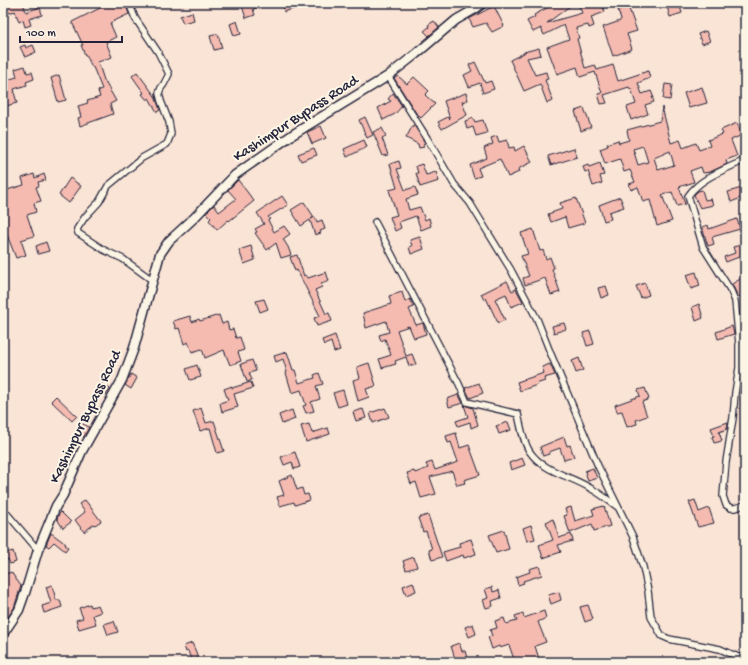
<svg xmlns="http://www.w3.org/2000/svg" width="748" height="665" font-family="'Gochi Hand',sans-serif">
  <rect width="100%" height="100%" fill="#fae4d5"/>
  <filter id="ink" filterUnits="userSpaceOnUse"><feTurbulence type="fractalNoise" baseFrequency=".025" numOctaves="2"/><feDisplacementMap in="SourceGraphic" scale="8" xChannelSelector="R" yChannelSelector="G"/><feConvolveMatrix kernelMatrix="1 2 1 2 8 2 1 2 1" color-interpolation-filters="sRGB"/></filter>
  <g filter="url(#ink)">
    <g fill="#f6bbb0" stroke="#22223b" fill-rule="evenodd">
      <path d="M11,3H23L26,12L40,7L42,15L29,19L31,25L25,27L23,20L19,22L15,11L3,15V6Z"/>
      <path d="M110,3H125L129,14L110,23L116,37L106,42L112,57L98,62L104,80L116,101L110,104L113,114L80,126L78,118L81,117L78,106L88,103L87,101L100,97L98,91L102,89L93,67H92L86,55H85L81,45H83L72,22Z"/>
      <path d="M241,3H269V4L253,9L255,15L246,18Z"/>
      <path d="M286,3H307V4L284,12L283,6L286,5Z"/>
      <path d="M556,3H574L547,23L582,13L578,3H601L605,12L591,17L594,26L589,28L588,25L576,28L579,38L577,39L585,68L595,65L597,70L613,65L618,81L648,71L650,78L638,83L642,94L651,91L654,98L652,97L654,102L645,105L648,114L631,120L627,107L636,104L631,89H630L629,87L604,95L607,103L601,104L598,94L602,93L595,72L580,77L577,67L557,74L547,47L569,39L564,25L544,35L541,28L533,32L527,21L535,17L534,15Z"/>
      <path d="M666,3H679L682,13L670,17Z"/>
      <path d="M494,6L504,26L492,32L486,23L473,27L469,19Z"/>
      <path d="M628,6L637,31L627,34L632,49L613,56L603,27L620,21L621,19L618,10Z"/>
      <path d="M192,12L194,20L183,23L180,16Z"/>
      <path d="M237,21L241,34L234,36L230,24Z"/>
      <path d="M434,21L439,27L429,36L424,31L429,27L428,25Z"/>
      <path d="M706,31L710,41L702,44L698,34Z"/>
      <path d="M218,34L222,48L214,50L210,36Z"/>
      <path d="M25,45L26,48L33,45L36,52L25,57L20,47Z"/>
      <path d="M539,48L541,55L527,58L535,75L546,72L548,79L545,80L553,101L547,103L540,84L524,91L510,60L524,53V52Z"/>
      <path d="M475,62L485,83L491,81L494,89L483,93L480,83L469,87L464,75L472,71L469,65Z"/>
      <path d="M25,66L27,73L32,72L34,79L26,82L27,85L14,89L15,92H14L17,103L6,106L3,97V81L17,77L15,69Z"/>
      <path d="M137,72L155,96L160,110L157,112L149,98L147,100L142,94L144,93L132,76Z"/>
      <path d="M59,75L66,100L58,102L51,78Z"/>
      <path d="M398,76L407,84L414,77L429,91L425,95L435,104L421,118L416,113L394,78Z"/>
      <path d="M665,84L672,85L670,100L663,99Z"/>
      <path d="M702,87L707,103L689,108L684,93Z"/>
      <path d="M393,93L402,106L395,114L383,120L378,108L391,101L388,99Z"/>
      <path d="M466,93L468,100L462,102L467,115L442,129L438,122L448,117L450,119L444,101Z"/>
      <path d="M662,107L671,143L680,140L683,148L696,143L699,150L710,146L708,140L723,134L721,130L737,123L742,135L731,140L737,156L726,160L727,164L710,172L703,173L701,167L690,171L694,182L679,187L685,204L677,206L672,192L662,195L672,221L657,226L650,200L643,202L638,187L631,190L629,184L635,182L630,170L624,172L620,159L605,164L600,149L608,146L607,144L618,140L619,143L629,140L627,130L660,121ZM643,146L648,162L638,165L633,149ZM670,151L674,165L658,170L654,158Z"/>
      <path d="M584,108L591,127L581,131L575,111Z"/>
      <path d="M365,117L373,135L367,138L359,120Z"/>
      <path d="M473,118L475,122L483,120L487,133L476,136L473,127L467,129L465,121Z"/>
      <path d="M413,125L415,127L425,143L423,144L424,147L419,148L418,144L406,138Z"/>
      <path d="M321,126L326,138L312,144L307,132Z"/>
      <path d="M382,128L386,136L382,138L388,155L383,156L373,132Z"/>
      <path d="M497,136L499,142L507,140L509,148L514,147L515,151L524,146L532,162L518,169L519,172L508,177L500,159L478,168L481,176L474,178L470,165L487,158L484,148L493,144L491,138Z"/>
      <path d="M364,140L367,147L347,157L344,149Z"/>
      <path d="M314,148L317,155L301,161L298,154Z"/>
      <path d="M574,148L577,157L551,165L548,156Z"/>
      <path d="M399,161L401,168L397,169L405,190L415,187L418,195L406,199L409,210L420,207L425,220L429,218L431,226L421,230L416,216L399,222L401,228L395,231L390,217L397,215L389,190L397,188L390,164Z"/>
      <path d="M600,163L604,175L600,176L602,183L593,186L588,171L585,172L583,167L588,165L589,167Z"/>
      <path d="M422,164L426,175L436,172L439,181L420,187L416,173H418L416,166Z"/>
      <path d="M34,174L35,178L44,174L46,180L38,182L39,186L36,187L41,201L34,203L36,212L27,215L34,236L21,240L26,255L16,258L4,227H3V180H4L7,190L24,185L22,178Z"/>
      <path d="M70,178L81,186L69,203L59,195Z"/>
      <path d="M238,180L254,201L229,221L228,220L217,230L209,220L211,218L206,213L214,205L219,212L236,199L228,190Z"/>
      <path d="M745,187V195L740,197L741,198L731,202L728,192Z"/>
      <path d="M702,190L705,200L711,199L713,205L700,208L694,195L698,191Z"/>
      <path d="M282,196L288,205L268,217L270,219L268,220L274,232L284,226L290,234L283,239L288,247L291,255L281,258L276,243L267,250L255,233L257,232L255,229L264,224L257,213Z"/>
      <path d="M620,197L624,207L609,212L611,219L604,221L599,205Z"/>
      <path d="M576,198L585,223L568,228L565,217L551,222L548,214L562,209L560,203Z"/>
      <path d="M304,202L314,217L311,219L315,217L317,222L322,220L325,229L320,231L321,233L315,235L310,220L301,226L291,210Z"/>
      <path d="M737,219L740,229L712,237L714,244L708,246L702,227L708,225L709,229Z"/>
      <path d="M533,229L540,251L543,250L546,259L550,257L554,268L552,269L560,292L551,295L545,278L525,285L523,278L529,276L521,256L528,254L521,233Z"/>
      <path d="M420,237L424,249L411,254L409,247L412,246L410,240Z"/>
      <path d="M46,242L49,251L38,254L36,246Z"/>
      <path d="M745,244V272H744L739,257L726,262L724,257L735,253L733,247Z"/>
      <path d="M251,246L255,260L244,264L239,250Z"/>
      <path d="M297,255L304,276L306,275L308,278L326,272L329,281L321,284L322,287L315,290L326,314L329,313L332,321L317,326L314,318L320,316L297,270L295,271L290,257Z"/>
      <path d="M696,272L700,286L691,289L686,275Z"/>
      <path d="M745,276V293L738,297L732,284Z"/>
      <path d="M507,281L512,291L516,289L523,302L511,307L506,294L495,299L505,320L498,323L486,298L484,300L481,294Z"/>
      <path d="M645,283L649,295L641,298L636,286Z"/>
      <path d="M606,286L609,295L601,298L598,288Z"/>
      <path d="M402,292L405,302L410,299L414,307L409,309L416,325L423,323L426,334L414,338L409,326L397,330L406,356L412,354L416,364L409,366L406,357L395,361L396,364L382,368L379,359L391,355L385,339L381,341L379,335L389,332L386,321L366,328L363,313L391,304L389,296Z"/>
      <path d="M264,299L268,309L260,312L256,301Z"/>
      <path d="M699,304L703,318L696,321L692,307Z"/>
      <path d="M219,315L222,324L227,322L229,330L233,329L236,338L240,337L244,350L238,352L241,361L230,365L224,350L205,358L202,349L192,352L188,342L184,344L179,328L176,329L173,321L190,316L192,322L199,319L200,321Z"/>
      <path d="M564,323L566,329L554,333L552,326Z"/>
      <path d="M732,326L734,334L718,339L716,332Z"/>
      <path d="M590,331L594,344L587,346L583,333Z"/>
      <path d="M335,335L340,350L334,352L331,342L324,345L322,340Z"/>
      <path d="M287,352L293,370H295L299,383L315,378L314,375L319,373L323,384L316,386L320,399L311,402L314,411L306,413L303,406L306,405L301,390L292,393L286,373L287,372L283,359L276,362L274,356Z"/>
      <path d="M579,358L583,370L576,373L572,361Z"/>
      <path d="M252,360L256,371L249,373L252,380L247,382L241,364Z"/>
      <path d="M369,363L376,386L366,389L369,397L358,401L353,380L360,378L357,367Z"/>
      <path d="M550,364L555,375L544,378L545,381L536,384L537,385L520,391L517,382L544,373L542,367Z"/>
      <path d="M197,365L201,377L190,380L186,369Z"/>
      <path d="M131,374L137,378L131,389L125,385Z"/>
      <path d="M251,382L253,388L234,394L238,407L222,412L220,403L228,400L224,389L232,386V388Z"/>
      <path d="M101,383L110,389L106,395L97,389Z"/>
      <path d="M479,383L483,393L470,398L465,388Z"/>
      <path d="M645,388L649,399L642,402L647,416L636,420L637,424L627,427L622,411L617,412L615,405L640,396L638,390Z"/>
      <path d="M343,390L347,404L338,407L333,393Z"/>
      <path d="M458,394L463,403L449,407L447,399L458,395Z"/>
      <path d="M56,396L77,416L72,421L51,401Z"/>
      <path d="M464,405L473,408L478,425L471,428L470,422L458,426L456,421L468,417Z"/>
      <path d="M201,408L206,423L214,421L224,451L217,453L210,428L200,431L193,411Z"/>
      <path d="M385,408L389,417L373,423L370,413Z"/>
      <path d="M363,409L366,418L356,421L353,412Z"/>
      <path d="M292,410L295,419L282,424L279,415Z"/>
      <path d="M508,422L511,430L499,434L496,426Z"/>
      <path d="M728,422L727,429L719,432L722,441L714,443L712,437L714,436L711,428Z"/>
      <path d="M81,423L89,427L84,437L76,433Z"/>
      <path d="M309,424L312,433L328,428L330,434L306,442L301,426Z"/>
      <path d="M456,433L460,448L469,445L480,475L464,480L465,483L457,485L452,471L430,477L436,494L421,498L416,482L411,484L407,473L414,471L415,473L428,468L426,464L432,462L435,470L458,462L451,442L448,443L446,436Z"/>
      <path d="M564,437L567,446L570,445L574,457L564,460L560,448L549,452V454L543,456L540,447Z"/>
      <path d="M295,452L300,467L294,469L292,462L284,465L281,457Z"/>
      <path d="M522,458L525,465L511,470L509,463Z"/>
      <path d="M593,468L597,478L588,481L585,471Z"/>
      <path d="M292,475L297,490L302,488L304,495L308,494L310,500L295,505L294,502L280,506L277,497L284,495L279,481Z"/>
      <path d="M85,500L101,521L95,525L94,524L84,532L75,520L85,512L79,504Z"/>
      <path d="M695,500L699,512L709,508L714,523L698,527L689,502Z"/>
      <path d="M604,506L610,526L594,531L592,524L570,533L564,516L567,515L565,509L571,507L575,521L594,515L592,509Z"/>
      <path d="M61,512L71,522L63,528L57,519L59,514Z"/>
      <path d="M428,515L442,557L432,560L429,550L432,549L426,531L423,532L418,518Z"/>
      <path d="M553,519L559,538L571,534L573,541L558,545L561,552L543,558L539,545L553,540L546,522Z"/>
      <path d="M531,525L535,539L527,541L523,528Z"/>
      <path d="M504,530L509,549L496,553L489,535Z"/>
      <path d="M51,533L66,544L65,545L68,547L65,551L54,542L49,547L46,545Z"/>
      <path d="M471,539L476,554L464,558L463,555L446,561L443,552L460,547L459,543Z"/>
      <path d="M13,551L16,562L10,564L8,559L3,561V554Z"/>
      <path d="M414,557L417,567L406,570L403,561Z"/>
      <path d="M539,566L542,575L523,581L524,583L518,585L516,577L530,572L529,569Z"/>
      <path d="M11,572L21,586L14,608L3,624V575Z"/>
      <path d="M413,582L416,591L406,595L403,586Z"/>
      <path d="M52,585L56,600H60L62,607L44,613L42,606L51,603L46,587Z"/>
      <path d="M492,587L493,592L499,590L501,598L492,601L493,606L486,608L483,600L488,598L485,589Z"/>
      <path d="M559,592L561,600L551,604L548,595Z"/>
      <path d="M90,604L91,607L98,605L101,612L93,615L96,624L79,629L76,620L83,618L79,608Z"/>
      <path d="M588,605L593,619L585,622L580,607Z"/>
      <path d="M544,611L546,618L538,622L546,642L535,646L540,662H515L509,645L500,648L499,646L492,649L488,637L492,636L490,630L497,628L495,621L504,618L506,624L517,621L515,616L523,613L524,618Z"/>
      <path d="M114,621L118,632L108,635L104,624Z"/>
      <path d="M473,624L476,634L469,637L465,627Z"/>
      <path d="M192,643L196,652L199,662H192L188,651L186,652L184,646Z"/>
      <path d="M459,643L462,651H465L468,661L456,662L451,646Z"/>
    </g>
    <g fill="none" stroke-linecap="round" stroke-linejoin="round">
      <defs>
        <g id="street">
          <path d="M129,3L135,18L158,52L169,74L164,84L161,88L159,93L161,101L169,122L171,134L167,144L142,158L108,186L99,202L85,217L77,229L78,233L104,250L123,259L152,280"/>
          <path d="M388,76L427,138L454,184L470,203L511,270L537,319L550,352L598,466L633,537L643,567L648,591L651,617L662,636L669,639L720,649L745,660"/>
          <path d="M745,160C726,169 700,178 688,196L703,247L731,291L735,301L739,344V368L735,393L733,418L726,462L723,496L726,505L731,508H735L745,505"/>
          <path d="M375,222L459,384L467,402L518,414C521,427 523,442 530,452C544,472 571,476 590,488C600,493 609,501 618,507"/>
          <path d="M3,509L38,550"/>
        </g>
        <path id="secondary" d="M3,634L19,610L25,593L38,550L56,506L63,495L82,451L122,380L134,348L160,254L169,241L194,218L235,175L292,135L388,76L416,54L456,20L475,9L483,3"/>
      </defs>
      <use href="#street" stroke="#22223b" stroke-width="8"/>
      <use href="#secondary" stroke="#22223b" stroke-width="11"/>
      <use href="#street" stroke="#fcf5e5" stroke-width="5.5"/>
      <use href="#secondary" stroke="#fcf5e5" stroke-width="8"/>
    </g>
  </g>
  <g text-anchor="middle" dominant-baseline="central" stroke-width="4" stroke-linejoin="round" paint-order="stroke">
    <g font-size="15" fill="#22223b" stroke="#fcf5e5">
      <text transform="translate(296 119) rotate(-33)">Kashimpur Bypass Road</text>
      <text transform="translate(86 417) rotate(-64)">Kashimpur Bypass Road</text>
    </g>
  </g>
  <rect width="748" height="665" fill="none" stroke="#fcf5e5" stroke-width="16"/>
  <rect x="8" y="8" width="732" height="649" fill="none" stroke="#22223b" stroke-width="1.5" filter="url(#ink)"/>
  <path d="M20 36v6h102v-6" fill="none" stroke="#22223b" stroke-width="2"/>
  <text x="26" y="36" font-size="12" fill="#22223b" stroke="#fcf5e5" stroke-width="3" paint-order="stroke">100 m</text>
</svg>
